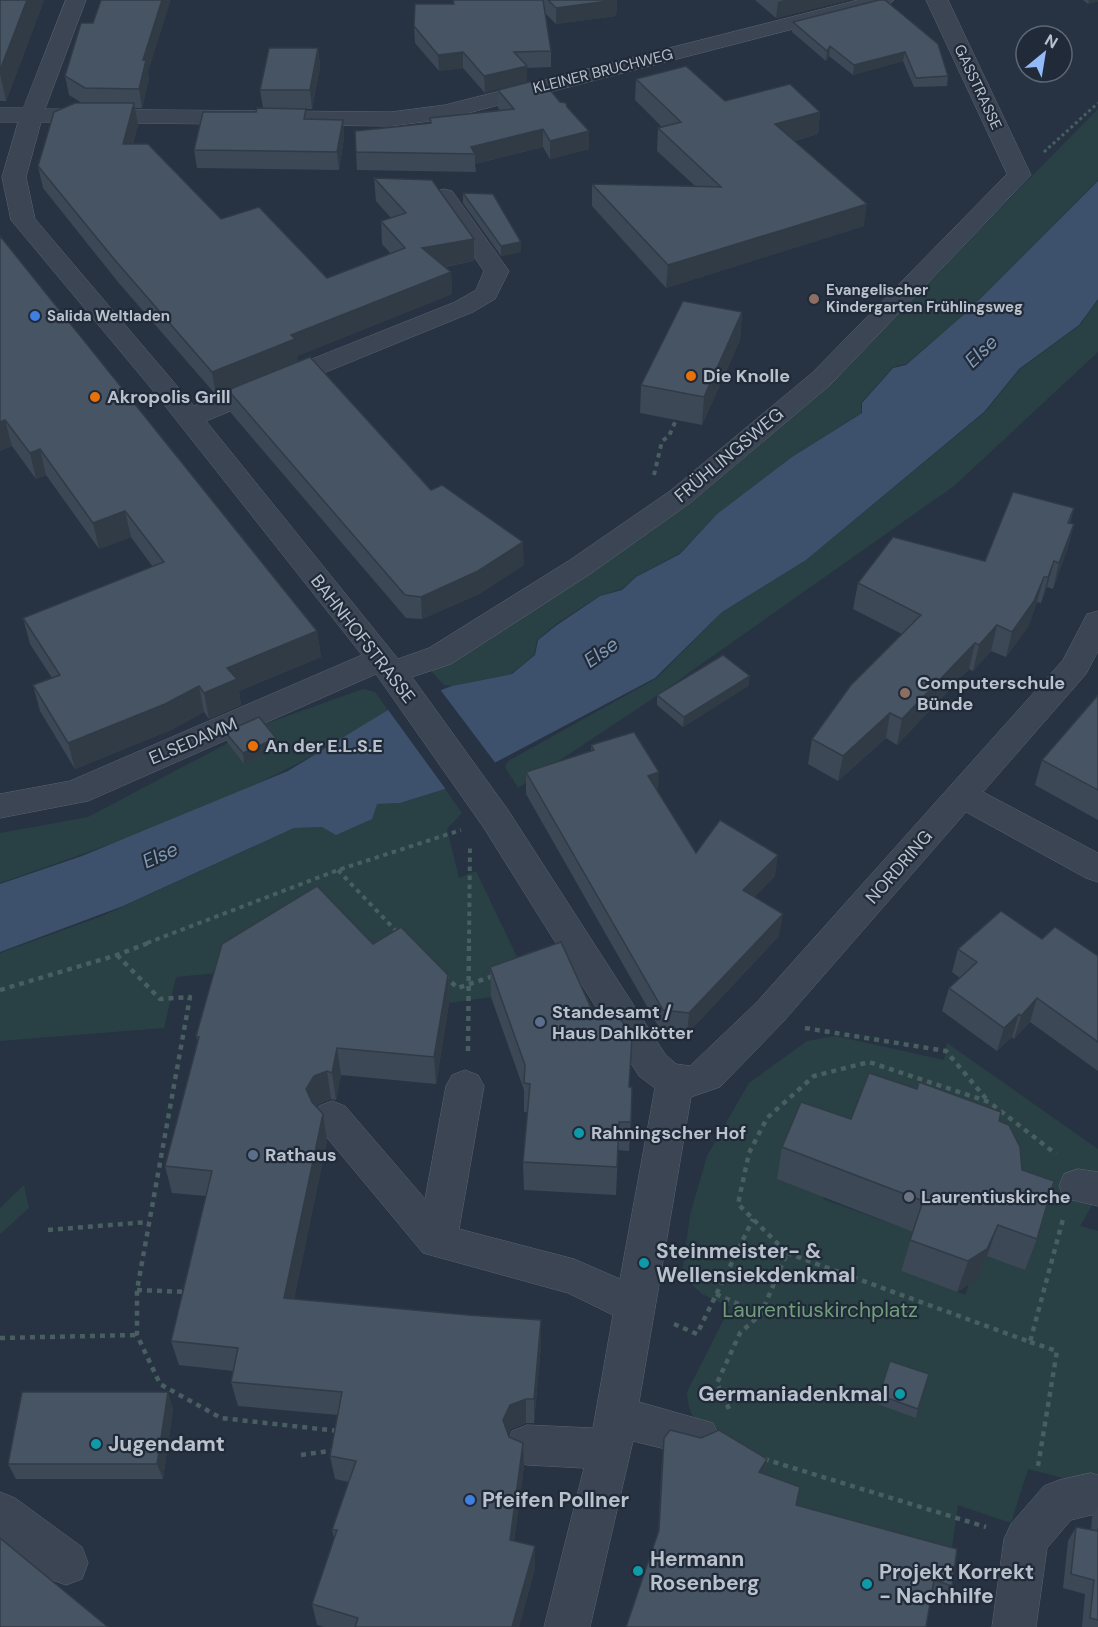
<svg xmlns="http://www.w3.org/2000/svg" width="1098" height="1627" font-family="'DM Sans',sans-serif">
  <rect width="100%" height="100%" fill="#273343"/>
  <g fill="#294144" fill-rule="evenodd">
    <path d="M1098,109V180L968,311L906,364L893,367L861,403V413L792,457L717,514L680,553L635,577L622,589L599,596L556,624L537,640L534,655L511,674L452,686L444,685L431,671L638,539L704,492L835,376Z"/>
    <path d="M1098,300V352L954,486L649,701L518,788L505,767L508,761L657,678L722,612L806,560L985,412L1019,370L1080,325Z"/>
    <path d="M363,689L375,692L388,710C273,788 131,838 0,883V833L88,817L262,725Z"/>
    <path d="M445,789L462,813L447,829L459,878L476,871L517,957L548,946L561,972L491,997L449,1003L418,969L228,972L176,977L164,1028L0,1041V953L102,916L294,828L322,827L377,804L400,803Z"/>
    <path d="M835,1036L944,1060L947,1043L1098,1149V1195L1080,1226L1098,1231V1487L1028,1469L1011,1523L958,1505L949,1569L799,1528L699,1425C690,1414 688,1406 687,1392L730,1307L702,1294L682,1275L690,1215L707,1156L749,1083L807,1041ZM862,1099L979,1275L976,1280L969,1284L965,1295L901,1271L914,1232L823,1199L860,1109L856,1101ZM887,1369L916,1417L877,1404Z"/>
    <path d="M24,1185L29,1208L0,1234V1208Z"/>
  </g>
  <path fill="#3e516c" d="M1098,181V299L1079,325L1019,369L984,412L806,560L722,612L655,678L445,789L400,803L377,804L372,819L336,835L322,827L294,828L123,906L0,952V884L82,856L288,771L388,710L452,686L512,674L535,655L538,640L557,625L600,596L622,590L636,577L680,554L717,514L792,457L862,413V403L893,368L906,365L968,311Z"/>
  <path fill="#273343" d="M439,688L497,765L447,791L386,707Z"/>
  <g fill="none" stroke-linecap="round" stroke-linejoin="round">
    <defs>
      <g id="minor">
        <path d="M66,0H86L45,109L391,112L445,105L858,0H894L890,4L445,119L391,126L41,122L26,177L35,219L194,406L455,302L476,290L484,271L432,196L436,191L444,189L452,191L509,271L495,299L473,312L206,421L398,659L429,648L570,560L670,491L812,373L1007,174L926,0H948L1031,175L830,385L690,503L590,574L451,664L412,677L508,810L665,1054L676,1064L690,1066L757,1002L1063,660L1087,614L1098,611V651L1086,674L983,792L1098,853V882L1086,878L966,812L783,1022L720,1087L691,1097L639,1402L713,1423L719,1437L713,1451L698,1457L633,1441L590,1627H544L584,1468L527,1465L512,1459L506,1445L512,1431L527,1425L593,1428L613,1315L568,1293L423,1253L319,1128L313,1117L319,1106L332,1101L345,1106L425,1199L446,1086L452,1075L465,1070L478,1075L484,1086L459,1229L574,1259L620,1279L655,1088L639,1076L484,828L376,674L88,801L0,818V794L70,781L362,655L151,388L11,220L2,177L18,122H0V108H23Z"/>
        <path d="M1078,1169L1098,1172V1206L1064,1198L1059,1186L1064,1174Z"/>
        <path d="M1091,1473L1098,1475V1517L1091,1515L1071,1520L1047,1548L1036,1627H992L1004,1539L1011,1524L1044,1486L1059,1480Z"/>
        <path d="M0,1492L15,1498L82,1547L88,1563L82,1579L66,1585L50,1579L0,1540Z"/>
      </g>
    </defs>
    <use href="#minor" stroke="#5a6370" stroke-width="1"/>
    <path stroke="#485e60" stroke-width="3" stroke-dasharray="3 3" stroke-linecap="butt" d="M1044,152L1098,103"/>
    <g stroke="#485e60" stroke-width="4" stroke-dasharray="4.5 4.5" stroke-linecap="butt">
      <path d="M654,475L662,441L669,436L676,420"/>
      <path d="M338,870L397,932"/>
      <path d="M147,943L338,870L461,830"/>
      <path d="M469,943L470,846"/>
    </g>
    <g stroke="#485e60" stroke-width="4.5" stroke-dasharray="5 5" stroke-linecap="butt">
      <path d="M117,955L160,999L190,997L137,1290V1335L160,1384L221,1418L338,1431"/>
      <path d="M444,976L458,988L493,976"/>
      <path d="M0,990L117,955L151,942"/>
      <path d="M805,1028L946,1051L988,1101"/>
      <path d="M468,1051L469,942"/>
      <path d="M48,1230L148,1222"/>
      <path d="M787,1253L1030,1342L1063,1219"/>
      <path d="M137,1290L187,1292"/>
      <path d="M716,1294L761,1314"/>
      <path d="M674,1324L697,1334L753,1219"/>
      <path d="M0,1338L137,1335"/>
      <path d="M1030,1342L1057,1351L1038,1466"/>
      <path d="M729,1409L717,1383L740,1333L761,1314L787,1253L738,1204L749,1153L767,1118L814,1076L869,1062L989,1102L1056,1154"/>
      <path d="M301,1455L336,1450"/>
      <path d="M764,1459L986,1527"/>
    </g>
    <use href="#minor" fill="#3c4553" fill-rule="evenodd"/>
  </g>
  <g fill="#3c4856">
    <path d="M0,0H44L6,101H0Z"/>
    <path d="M453,0H617L616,16L556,24L545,13L551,51V67L527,68L485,93L463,68L439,71L415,43L414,26L453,4Z"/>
    <path d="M755,0H849L776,18Z"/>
    <path d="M879,0L948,76L947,86L914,87L903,61L853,75L829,56L826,61L792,32L793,22Z"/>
    <path d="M1083,0H1098L1088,4Z"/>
    <path d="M318,48L320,67L312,109H306L307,119L343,120L344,138L339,170L197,168L194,150L263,108L260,90Z"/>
    <path d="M148,72L149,79L142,108H135L138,125L133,144L221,219L327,278L391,254L382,244L381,221L391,218L376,201L374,178L474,239V261L445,267L451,272L452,294L297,356L298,362L216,395L118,282L43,188L38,166L82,103L69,95L65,76Z"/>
    <path d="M636,79L725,101L820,112L818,134L794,141L864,226L666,288L592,206V184L695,186L657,151L658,128L662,127L635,100Z"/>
    <path d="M498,90L567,107L589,149L550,159L543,147L475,164L476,172L357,170L356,152L430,123V118L500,110L498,108Z"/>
    <path d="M463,193L521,242V252L501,256L463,203Z"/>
    <path d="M0,236L317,631L321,657L239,691L241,705L209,719L204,712L171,730L75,769L40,711L33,685L52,678L30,644L23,618L153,567L131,537L99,549L46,475L36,479L12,446L0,451Z"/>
    <path d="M742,312L740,340L702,425L640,413L641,385Z"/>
    <path d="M228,390L431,490L524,565L479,594L422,619L406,618L231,413Z"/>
    <path d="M1074,508L1070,523L1074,524L1067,550L1053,589L1047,587L1041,603L1037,602L1028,627L1006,657L991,651L973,671L969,669L897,745L886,738L838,781L808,764L812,739L902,634L853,609L858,583L985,561Z"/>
    <path d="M750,676L748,686L683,727L657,705V695Z"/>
    <path d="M1098,695V820L1035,785L1042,760Z"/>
    <path d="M225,732L277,748L244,764L227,742Z"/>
    <path d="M591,745L658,792L696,853L775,876L754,897L779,936L687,1034L661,1031L526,794V772L591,751Z"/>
    <path d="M1042,939L1098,956V1071L1030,1022L1014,1039L1012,1037L997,1051L942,1011L949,988L960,978L952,972L958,949Z"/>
    <path d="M373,944L448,975L449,1003L436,1084L341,1075L336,1100L331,1099L318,1104L316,1107L323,1114L327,1141L294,1299L468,1315L541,1320V1345L534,1423H526L511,1429L508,1435L524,1466L514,1541L535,1546V1568L519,1627H324L317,1625L312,1604L334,1538L332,1530L349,1482L335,1479L330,1456L338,1415L238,1406L231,1382L233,1371L179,1365L171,1341L206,1196L172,1193L165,1166L198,1042L196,1036Z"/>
    <path d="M490,967L593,1012L629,1087L631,1122L629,1151L618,1150L616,1195L524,1190L523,1162L528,1112H524V1090L491,997Z"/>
    <path d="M851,1119L999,1121L1022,1170L1037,1239L1025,1270L987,1256L976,1280L957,1292L901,1271L913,1232L777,1179L782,1147Z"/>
    <path d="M890,1361L918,1409L916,1418L877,1404Z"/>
    <path d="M173,1408L163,1479H16L8,1464Z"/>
    <path d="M664,1438L767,1459L764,1474L796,1505L952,1586L943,1605L931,1601L658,1534L662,1460Z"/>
    <path d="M1098,1506V1627H1082L1085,1594L1063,1588L1068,1541L1076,1527L1091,1530L1092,1518Z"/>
  </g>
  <g fill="#313b46">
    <path d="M27,0H44L6,101L0,74V70Z"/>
    <path d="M162,0H171L148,72L149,79L142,108L139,89L143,60Z"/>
    <path d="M617,0L616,16L556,24V8Z"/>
    <path d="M784,0H849L776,18L778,2Z"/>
    <path d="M1089,0H1098V2L1088,4Z"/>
    <path d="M830,46L829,56L826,61L827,51Z"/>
    <path d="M318,48L320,67L312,109L310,90Z"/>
    <path d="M463,52V68L439,71L438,55Z"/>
    <path d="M905,52L903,61L853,75L854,65Z"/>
    <path d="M527,66V82L485,93L484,76Z"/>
    <path d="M134,103L138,125L127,166L123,144Z"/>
    <path d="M820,112L818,134L773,146L775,124Z"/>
    <path d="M343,120L344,138L339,170L337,152Z"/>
    <path d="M543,129V147L475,164V154L471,147Z"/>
    <path d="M589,131V149L550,159V141Z"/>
    <path d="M867,204L864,226L666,288L668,265Z"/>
    <path d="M474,239V261L424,270L422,248Z"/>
    <path d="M521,242V252L501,256V246Z"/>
    <path d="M451,272L452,294L297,356L298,362L216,395L212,372L291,335Z"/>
    <path d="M742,312L740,340L702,425L704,397Z"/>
    <path d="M5,420L12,446L0,451V422Z"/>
    <path d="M40,449L46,475L36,479L30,453Z"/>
    <path d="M125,511L131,537L99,549L93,523Z"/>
    <path d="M1074,524L1067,550L1053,589L1059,563Z"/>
    <path d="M523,542L524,565L479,594L422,619L421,597Z"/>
    <path d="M1054,561L1047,587L1041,603L1048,577Z"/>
    <path d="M1044,577L1037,602L1028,627L1006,657L1012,632Z"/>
    <path d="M997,625L991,651L973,671L979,645Z"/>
    <path d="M317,631L321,657L239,691L241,705L209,719L204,693L227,668Z"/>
    <path d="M975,643L969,669L897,745L902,719Z"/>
    <path d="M750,676L748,686L683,727L684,717Z"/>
    <path d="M199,686L204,712L171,730L75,769L68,743Z"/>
    <path d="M890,713L886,738L838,781L843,756Z"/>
    <path d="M276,738L277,748L244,764L243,753Z"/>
    <path d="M659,772L658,794L648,776Z"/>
    <path d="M778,855L775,876L740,912L743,890Z"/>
    <path d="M783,914L779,936L687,1034L689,1013Z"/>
    <path d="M448,975L449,1003L436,1084L434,1057Z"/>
    <path d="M1037,998L1030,1022L1014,1039L1021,1016Z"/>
    <path d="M1019,1014L1012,1037L997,1051L1004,1028Z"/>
    <path d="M337,1048L341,1075L336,1100L332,1073Z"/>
    <path d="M327,1071L331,1099L318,1104L311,1116L306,1089L314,1076Z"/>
    <path d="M323,1114L327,1141L289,1323L284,1298Z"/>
    <path d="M998,1225L987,1256L976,1280L957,1292L968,1261Z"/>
    <path d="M541,1320V1345L534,1423V1399Z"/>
    <path d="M168,1392L173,1408L163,1479L157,1464Z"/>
    <path d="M526,1399V1423L511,1429L504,1444L503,1420L510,1405Z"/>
    <path d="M523,1443L524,1466L511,1562L510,1540Z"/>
    <path d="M767,1459L762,1480L759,1472Z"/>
    <path d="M535,1546V1568L519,1627H512Z"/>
  </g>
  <g fill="#465464" stroke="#313b46" stroke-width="1.5">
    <path d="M0,0H27L0,70Z"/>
    <path d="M101,0H162L143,60H146L139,89L85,88L65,76L81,23H93Z"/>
    <path d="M453,0H543L551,51L514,52L527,66L484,76L463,52L438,55L414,26L415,4H454Z"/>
    <path d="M548,0H616L556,8Z"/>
    <path d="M879,0H885L938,44L948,76L916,78L905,52L854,65L830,46L827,51L793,22Z"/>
    <path d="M269,48H318L310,90H260Z"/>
    <path d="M686,66L725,101L790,84L820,112L775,124L867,204L668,265L592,184L721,187L658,128L681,122L636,79Z"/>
    <path d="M541,79L560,102L566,103L567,107L589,131L550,141L543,129L471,147L475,154L356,152L355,131L431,123L430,118L514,109L498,90Z"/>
    <path d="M75,103H134L123,144H148L221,219L259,207L327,278L405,248L381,221L406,213L374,178L432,180L474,239L422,248L451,272L291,335L295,339L212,372L114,259L38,166L54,112Z"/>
    <path d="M257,108L306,109L304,119L343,120L337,152L194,150L203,112H256Z"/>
    <path d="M463,193L493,194L521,242L501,246Z"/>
    <path d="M0,236L317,631L227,668L237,679L204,693L199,686L165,704L68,743L33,685L60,675L23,618L164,562L125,511L93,523L40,449L30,453L5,420L0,422Z"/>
    <path d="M683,301L742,312L704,397L641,385Z"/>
    <path d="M310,357L431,490L442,485L523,542L478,571L421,597L405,595L228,390Z"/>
    <path d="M1013,492L1074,508L1068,523L1074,524L1059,563L1054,561L1048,577H1044L1034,601L1012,632L997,625L979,645L975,643L902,719L890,713L843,756L812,739L851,685L921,615L858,583L893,537L985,561Z"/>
    <path d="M723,655L750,676L684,717L657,695Z"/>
    <path d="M1098,695V790L1042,760Z"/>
    <path d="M259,717L276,738L243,753L225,732Z"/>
    <path d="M634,732L659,772L648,776L696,853L720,820L778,855L743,890L783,914L689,1013L663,1010L526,772L594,750L591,745Z"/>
    <path d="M317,886L373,944L401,927L448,975L434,1057L337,1048L332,1073L327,1071L314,1076L306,1089L312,1102L323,1114L284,1298L468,1315L541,1320L534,1399H526L510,1405L503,1420L509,1437L523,1443L510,1540L535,1546L512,1627H355L358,1618L312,1604L337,1530H332L356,1461L330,1456L342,1392L231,1382L238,1348L171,1341L212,1171L165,1166L199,1037L196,1036L222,944Z"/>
    <path d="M1001,911L1042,939L1055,927L1098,956V1042L1037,998L1021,1016L1019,1014L1004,1028L949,988L977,962L958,949Z"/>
    <path d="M561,942L593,1012L613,1007L632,1037L629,1087H632L631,1122H619L617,1167L523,1162L530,1084L524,1083L525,1065L490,967Z"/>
    <path d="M869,1073L917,1089L919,1082L1001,1112L999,1121L1009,1125L1020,1147L1022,1170L1054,1181L1037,1239L998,1225L987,1249L968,1261L910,1240L923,1201L782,1147L801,1102L851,1119Z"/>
    <path d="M890,1361L929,1374L918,1409L879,1395Z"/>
    <path d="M22,1392H168L157,1464H8Z"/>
    <path d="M670,1430L701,1438L719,1430L767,1459L759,1472L800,1487L796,1505L957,1549L952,1586L934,1580L926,1627H626L659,1530L664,1438Z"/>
    <path d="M1076,1527L1098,1531V1528V1620L1090,1618L1094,1580L1071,1574Z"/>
    <path d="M0,1538L108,1627H0Z"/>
  </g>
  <g fill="#8d6e63" stroke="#202a38" stroke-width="2">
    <circle cx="814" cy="299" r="6"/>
    <circle cx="905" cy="693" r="6"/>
  </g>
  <g fill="#3f7fe0" stroke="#202a38" stroke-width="2">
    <circle cx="35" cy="316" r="6"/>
    <circle cx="470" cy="1500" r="6"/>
  </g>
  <g fill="#e8710a" stroke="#202a38" stroke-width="2">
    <circle cx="691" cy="376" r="6"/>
    <circle cx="95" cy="397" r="6"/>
    <circle cx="253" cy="746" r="6"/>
  </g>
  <g fill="#5c6f8a" stroke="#202a38" stroke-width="2">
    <circle cx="540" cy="1022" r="6"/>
    <circle cx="253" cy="1155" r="6"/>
  </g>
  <g fill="#0f9aa8" stroke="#202a38" stroke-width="2">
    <circle cx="579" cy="1133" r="6"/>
    <circle cx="644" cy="1263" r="6"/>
    <circle cx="900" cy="1394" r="6"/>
    <circle cx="96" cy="1444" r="6"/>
    <circle cx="638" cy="1571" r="6"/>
    <circle cx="867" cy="1584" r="6"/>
  </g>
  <circle fill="#6b7280" stroke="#202a38" stroke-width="2" cx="909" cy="1197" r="6"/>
  <g text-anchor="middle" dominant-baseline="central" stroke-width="4.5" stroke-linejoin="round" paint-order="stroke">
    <g font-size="15" fill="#b9c1cc" stroke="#202a38">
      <text transform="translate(603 71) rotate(-14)">KLEINER BRUCHWEG</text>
      <text transform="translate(978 87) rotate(65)">GASSTRASSE</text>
    </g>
    <g font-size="15" font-weight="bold" fill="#b9c1cc" stroke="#202a38" text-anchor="start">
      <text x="826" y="290">Evangelischer<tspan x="826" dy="17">Kindergarten Frühlingsweg</tspan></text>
      <text x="47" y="316">Salida Weltladen</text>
    </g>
    <g font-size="18" font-weight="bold" fill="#b9c1cc" stroke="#202a38" text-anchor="start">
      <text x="703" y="376">Die Knolle</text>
      <text x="107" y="397">Akropolis Grill</text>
      <text x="917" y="683">Computerschule<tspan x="917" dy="21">Bünde</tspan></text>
      <text x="265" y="746">An der E.L.S.E</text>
      <text x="552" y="1012">Standesamt /<tspan x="552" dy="21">Haus Dahlkötter</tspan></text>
      <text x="591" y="1133">Rahningscher Hof</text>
      <text x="265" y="1155">Rathaus</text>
      <text x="921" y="1197">Laurentiuskirche</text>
    </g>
    <g font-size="18" fill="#b9c1cc" stroke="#202a38">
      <text transform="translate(729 455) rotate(-40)">FRÜHLINGSWEG</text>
      <text transform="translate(363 639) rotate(52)">BAHNHOFSTRASSE</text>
      <text transform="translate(193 741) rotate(-23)">ELSEDAMM</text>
      <text transform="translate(899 867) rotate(-49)">NORDRING</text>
    </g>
    <g font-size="20" font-style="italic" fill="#8197b3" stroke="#202a38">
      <text transform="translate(981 351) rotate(-44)">Else</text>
      <text transform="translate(601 652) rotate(-35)">Else</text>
      <text transform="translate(160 855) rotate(-24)">Else</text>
    </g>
    <g font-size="21" font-weight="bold" fill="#b9c1cc" stroke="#202a38" text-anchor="start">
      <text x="656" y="1251">Steinmeister- &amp;<tspan x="656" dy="24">Wellensiekdenkmal</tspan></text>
      <text x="888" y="1394" text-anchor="end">Germaniadenkmal</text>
      <text x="108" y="1444">Jugendamt</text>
      <text x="482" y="1500">Pfeifen Pollner</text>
      <text x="650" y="1559">Hermann<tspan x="650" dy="24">Rosenberg</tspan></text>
      <text x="879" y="1572">Projekt Korrekt<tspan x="879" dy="24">- Nachhilfe</tspan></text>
    </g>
    <g font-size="21" fill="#709d7a" stroke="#202a38">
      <text x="820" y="1310">Laurentiuskirchplatz</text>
    </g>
  </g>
  <g transform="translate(1044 54) rotate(30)"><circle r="28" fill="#202a38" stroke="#5d6673" stroke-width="1.5"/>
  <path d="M0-4.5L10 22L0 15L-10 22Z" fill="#93bbf8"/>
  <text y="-9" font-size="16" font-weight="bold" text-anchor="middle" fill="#b9c1cc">N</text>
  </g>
</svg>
